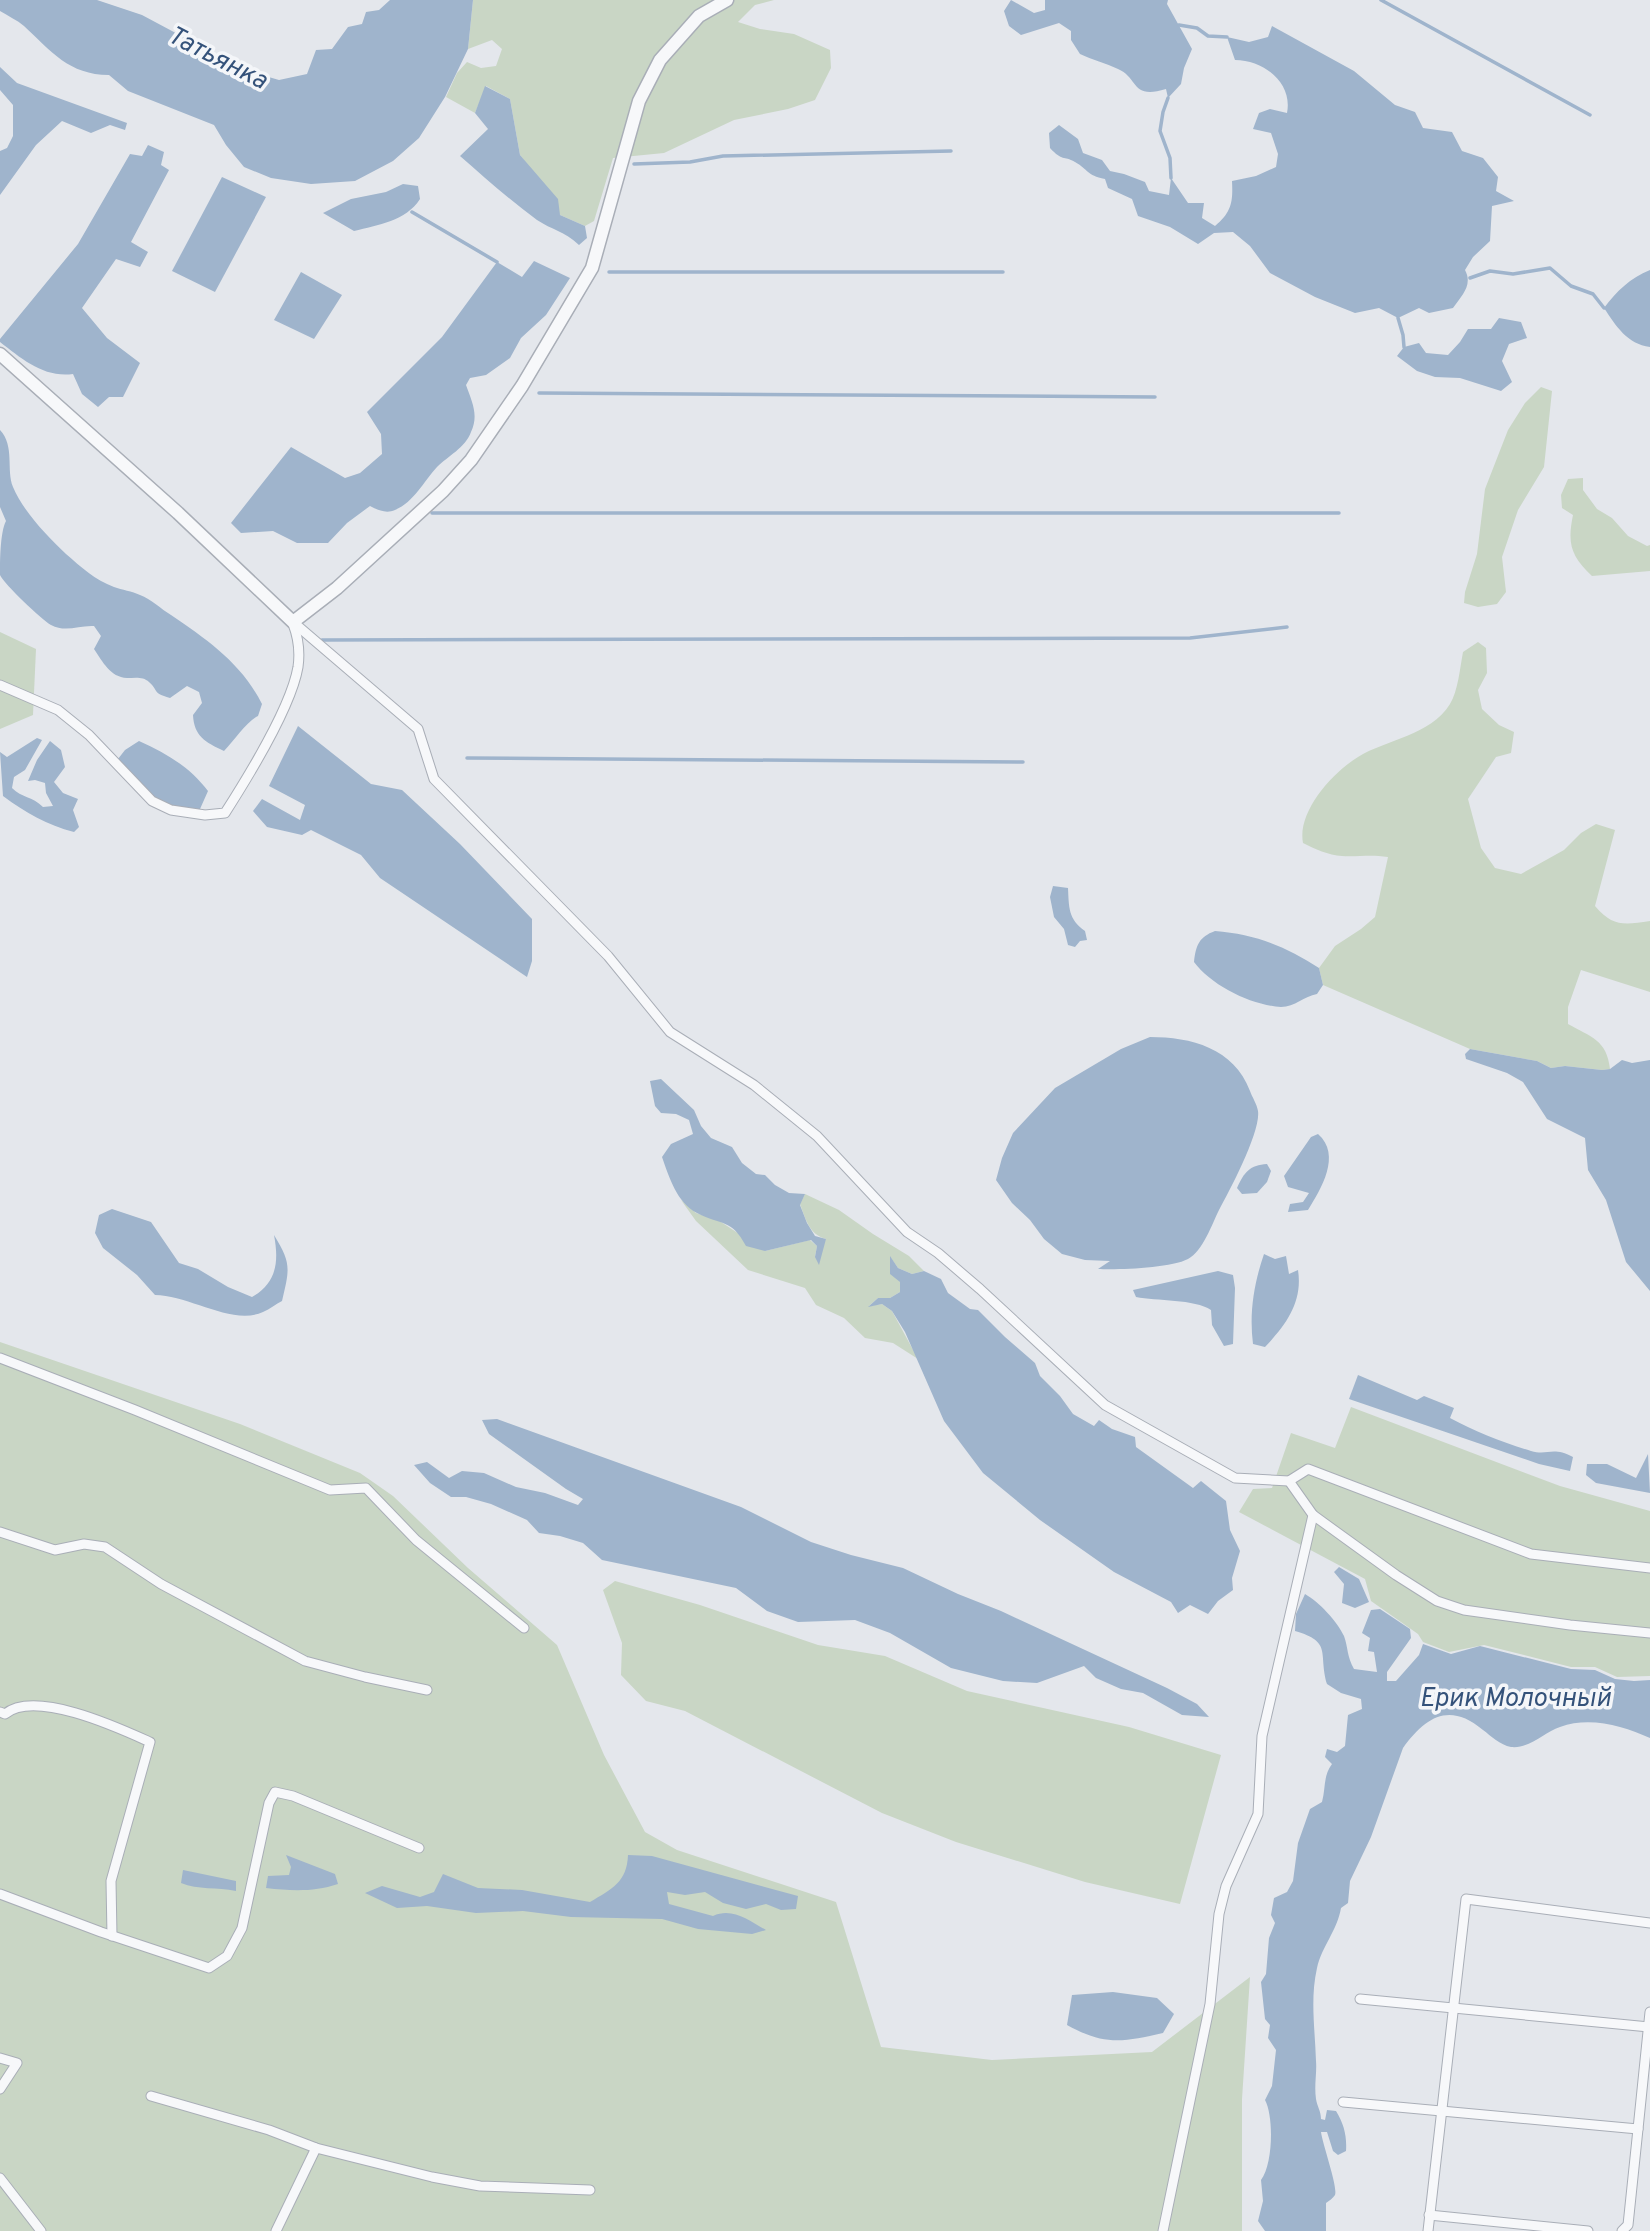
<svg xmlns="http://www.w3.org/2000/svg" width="1650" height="2231" font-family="Overpass,sans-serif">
  <rect width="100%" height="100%" fill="#e4e7ec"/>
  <g fill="#c9d6c5">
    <path d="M473,0H774L755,5L738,22L760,29L794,34L830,50L831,68L815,100L788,109L734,120L664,153L613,158L594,221L585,226L560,215L537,177L520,155L510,99L486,86L475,113L446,97L457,73L467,62L481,68L496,66L502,49L492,40L468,49Z"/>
    <path d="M1541,387L1552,391L1544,467L1518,510L1502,557L1506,592L1497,604L1478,607L1464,603L1465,592L1477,554L1485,489L1508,430L1525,403Z"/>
    <path d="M1583,478V490L1597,509L1612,518L1628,536L1647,546L1650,545V571L1592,576C1571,556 1567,544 1573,515L1562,508L1561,495L1568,479Z"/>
    <path d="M0,632L36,649L33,715L0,729Z"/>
    <path d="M1478,642L1486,648L1487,673L1478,690L1482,709L1499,725L1514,732L1511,753L1496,757L1468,799L1481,848L1495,868L1521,874L1564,850L1581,833L1596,824L1615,830L1595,906C1613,927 1624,925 1650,921V992L1581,970L1568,1007V1024C1591,1037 1607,1040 1610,1069L1602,1070L1565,1066L1551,1068L1537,1061L1470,1049L1323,985L1319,968L1335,946L1361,929L1375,917L1388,857C1370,854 1358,857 1342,856C1328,855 1315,849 1303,843C1297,812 1332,773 1358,757C1387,739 1430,736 1450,704C1458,691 1460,668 1463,652Z"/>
    <path d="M805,1194L839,1210L873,1234L909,1256L924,1271L912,1274L898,1268L891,1258L900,1282V1292L890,1298H878L869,1306L882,1304L892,1311L918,1359L893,1343L865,1338L844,1318L816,1305L805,1288L748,1270L696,1221L681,1200L696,1213L718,1220L765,1251L810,1240L817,1246L815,1257L826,1239C809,1234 806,1220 800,1204Z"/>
    <path d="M0,1342L240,1424L360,1473L393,1496L468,1568L557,1645L604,1755L645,1832L677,1850L836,1902L881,2047L992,2060L1152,2052L1250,1977L1242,2099V2231H0Z"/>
    <path d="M1351,1407L1560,1486L1650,1511V1676L1617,1677L1595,1667H1571L1484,1645L1449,1652L1423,1642L1418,1634L1371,1601L1365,1579L1239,1512L1253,1489L1272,1488L1291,1433L1335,1448Z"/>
    <path d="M615,1581L700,1605L818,1645L885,1656L967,1691L1129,1727L1221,1755L1180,1904L1085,1882L956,1842L882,1813L685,1711L646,1701L621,1675L622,1643L603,1590Z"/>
  </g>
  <g fill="#9fb4cc">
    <path d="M0,0H97L142,15L245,70L279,80L307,74L316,50L332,49L348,27L362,24L366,12L379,10L390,0H473L468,49L445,97L419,138L393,161L355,181L311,184L271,178L244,167L226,145L214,125L128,91L109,75C69,75 51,51 24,26C17,20 8,16 0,11Z"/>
    <path d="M1011,0L1034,13L1045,10V0H1168L1167,4L1192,49L1184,68L1181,84L1168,98L1166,89C1131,100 1139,78 1118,69C1106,63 1092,60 1080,54L1071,40V31L1059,23L1021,35L1009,26L1004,11Z"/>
    <path d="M1272,26L1354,71L1395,105L1415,112L1423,128L1452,132L1462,151L1483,158L1498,177L1496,191L1514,201L1492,206L1490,241L1473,257L1465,270C1473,285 1462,295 1453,308L1429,313L1419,308L1398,318L1379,308L1355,313L1315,297L1270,273L1250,246L1233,232L1214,233L1198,244L1170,227L1138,216L1132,199L1108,188L1105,179C1086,175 1089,170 1075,162C1063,155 1063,162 1050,148L1049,133L1059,125L1078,139L1083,153L1102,160L1110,171L1124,174L1145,182L1149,191L1169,195L1171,178L1188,203H1204L1202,218L1215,226C1232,212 1233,201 1232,181L1256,176L1276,167L1278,154L1271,133L1253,129L1259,113L1270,109L1287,113C1293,83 1264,60 1235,60L1227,37L1249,42L1268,37Z"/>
    <path d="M0,67L17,83L127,123L125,130L110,125L91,133L62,121L36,145L0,195V151L7,148L13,136V105L0,90Z"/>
    <path d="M485,86L510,99L520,155L558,199L560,215L585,226L587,238L579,245C564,231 552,230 537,220C510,200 485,178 460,156L488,129L475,113Z"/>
    <path d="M148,145L164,152L161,165L169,170L131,242L148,252L140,267L116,259L82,308L107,338L140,363L123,397H109L98,407L82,394L73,374C44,378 22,359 0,342V339L78,244L130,154L142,156Z"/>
    <path d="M222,177L266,197L215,292L172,271Z"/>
    <path d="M403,184L418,186L420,199C406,221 378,225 354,231L323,213L351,199L386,192Z"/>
    <path d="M534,261L570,278L546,315L521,338L510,358L486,375L470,378L466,385C472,402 479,415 471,432C465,448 448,456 437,467C424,481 414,502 395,510C386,514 378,510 370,506L347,523L328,543H297L273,531L241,533L231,523L291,447L345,478L360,473L382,454L381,434L367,412L442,337L497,262L522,277Z"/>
    <path d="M1650,270V347C1627,344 1616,326 1604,308C1617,291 1630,278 1650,270Z"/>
    <path d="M301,272L342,295L314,339L274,320Z"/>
    <path d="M1499,318L1521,322L1527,338L1509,344L1502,361L1512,382L1501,391L1460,378L1435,377L1417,371L1397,356L1404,347L1419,343L1426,353L1448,355L1460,342L1468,329H1491Z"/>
    <path d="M0,430C15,446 6,470 13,487C23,511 47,536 66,554C81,567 95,580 114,587C122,590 132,591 140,595C151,599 161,609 171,615C208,640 242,664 262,704L258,716C247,721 234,741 224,751C205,742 194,736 193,715L202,703L199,692L187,686L170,698C151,692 160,692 149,682C143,676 134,678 127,678C110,677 103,662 94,649L101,636L94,626C79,625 66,633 51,625C42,620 4,584 0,575C0,563 0,532 6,521L0,507Z"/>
    <path d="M298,726L371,784L402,790L460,844L532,919V961L527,977L380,878L361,855L311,830L302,835L267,827L253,811L262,799L300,820L305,805L269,786Z"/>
    <path d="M37,738L42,740L25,770L14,777L12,788C22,798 32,796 43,807L53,806L46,793L45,783L35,780L28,781L37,760L50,741L61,750L65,767L54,782L63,793L78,799L73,810L79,827L74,832C47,825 26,813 3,796L0,752L7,757Z"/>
    <path d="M139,741C167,754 189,766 208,791L200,809C156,808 145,790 118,759L125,750Z"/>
    <path d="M1053,886L1068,888C1069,907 1068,919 1085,931L1087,940L1080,941L1075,947L1068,945L1064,929L1054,917L1050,897Z"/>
    <path d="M1215,931C1254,934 1286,946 1319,968L1323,985L1317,994C1304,996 1295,1007 1281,1007C1251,1005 1212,986 1194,962C1196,945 1199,937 1215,931Z"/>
    <path d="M1150,1037C1191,1037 1234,1048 1250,1091C1252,1097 1257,1104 1258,1111C1261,1131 1230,1190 1219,1210C1212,1224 1203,1251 1188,1259C1171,1268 1119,1270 1098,1269L1110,1261L1085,1260L1062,1254L1044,1239L1030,1220L1012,1203L996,1180L1002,1158L1013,1133L1055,1088L1121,1049Z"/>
    <path d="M1470,1049L1537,1061L1551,1068L1565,1066L1602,1070L1610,1069L1622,1060L1632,1063L1650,1060V1291L1626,1262L1606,1200L1588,1170L1585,1138L1547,1119L1523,1082L1507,1073L1466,1059L1465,1054Z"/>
    <path d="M661,1079L694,1110L701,1126L711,1138L732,1147L742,1163L756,1174L765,1175L775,1185L789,1193L805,1194L800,1205L807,1223L815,1236L826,1239L819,1265L815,1257L817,1246L811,1240L765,1251L746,1246C731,1218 722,1226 697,1213C677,1203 669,1177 662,1157L671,1144L693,1134L689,1120L676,1114L661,1113L655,1106L650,1081Z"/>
    <path d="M1318,1134C1342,1155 1321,1189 1308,1210L1288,1212L1290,1204L1303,1202L1309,1193L1288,1187L1284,1176L1311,1137Z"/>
    <path d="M1267,1164L1271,1171L1267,1182L1257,1193L1242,1194L1237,1188C1244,1172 1250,1165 1267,1164Z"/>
    <path d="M112,1209L151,1222L179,1263L198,1269L228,1287L252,1297C277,1283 279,1261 274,1235C291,1263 290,1268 282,1301C276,1304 270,1309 263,1312C232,1326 189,1295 155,1295L137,1275L103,1248L95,1233L99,1215Z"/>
    <path d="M1264,1254L1275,1259L1286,1256L1289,1274L1298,1270C1303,1302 1286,1325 1265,1347L1253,1344C1249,1313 1254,1283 1264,1254Z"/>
    <path d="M890,1256L898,1268L912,1274L924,1271L941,1279L948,1293L970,1309L978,1310L1005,1337L1035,1363L1040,1376L1060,1396L1073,1414L1094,1426L1099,1420L1112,1429L1135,1437L1136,1447L1193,1488L1201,1481L1226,1501L1230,1530L1240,1551L1232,1578L1233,1590L1218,1601L1208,1614L1190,1605L1178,1613L1171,1602L1114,1572L1040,1520L983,1473L944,1421L905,1332L892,1311L882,1304L868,1307L878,1298H890L900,1292V1282L890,1274Z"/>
    <path d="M1218,1271L1233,1275L1235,1288L1233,1344L1224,1346L1212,1325L1211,1310C1195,1299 1156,1301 1136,1297L1133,1290Z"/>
    <path d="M1358,1375L1417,1400L1424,1396L1454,1408L1450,1418C1476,1432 1502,1442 1531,1451C1548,1456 1552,1446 1573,1457L1570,1471L1539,1464L1349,1399Z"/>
    <path d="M497,1419L741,1507L811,1542L851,1555L903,1568L958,1594L1001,1611L1167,1688L1197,1704L1209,1717L1182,1715L1143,1693L1121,1689L1096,1678L1084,1666L1037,1683L1003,1681L951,1668L890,1633L855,1620L798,1622L767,1611L736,1588L602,1560L583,1543L560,1536L539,1533L527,1520L491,1504L466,1497H451L430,1483L414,1465L427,1462L449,1478L462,1471L484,1473L516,1487L545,1493L578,1505L583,1499L566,1489L489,1434L482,1420Z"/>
    <path d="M1648,1454L1650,1493L1596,1483L1586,1475L1587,1464H1607L1636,1478Z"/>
    <path d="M1339,1567L1359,1579L1369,1602L1355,1608L1342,1603L1344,1584L1334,1572Z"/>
    <path d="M1305,1594C1319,1602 1337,1621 1344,1636C1348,1647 1347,1657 1354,1669L1377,1672L1374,1652L1368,1651L1370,1638L1362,1633L1371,1610L1380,1609L1410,1629L1411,1638L1387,1672V1681H1396L1419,1655L1423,1644L1451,1654L1480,1646L1571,1669L1595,1670L1615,1679L1634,1681L1650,1680V1738C1623,1726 1590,1716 1560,1727C1544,1732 1530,1749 1511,1747C1500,1745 1491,1736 1483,1730C1450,1702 1426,1716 1403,1748L1371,1837L1350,1881L1348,1903L1341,1908C1337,1931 1322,1946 1317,1968C1310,1999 1315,2029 1316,2061C1317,2073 1314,2086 1316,2099C1317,2106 1321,2111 1321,2119L1325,2120L1327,2110L1336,2111C1344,2124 1347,2136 1346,2151L1338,2155L1333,2151L1327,2132H1321C1323,2146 1338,2187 1335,2195C1333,2198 1329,2201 1326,2203V2231H1265L1258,2221L1263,2201L1261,2180C1273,2164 1274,2117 1265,2100L1272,2086L1276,2050L1268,2038L1270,2025L1265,2019L1261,1982L1266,1974L1269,1938L1275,1923L1271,1915L1274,1898L1287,1892L1293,1881L1298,1843L1310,1809L1322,1802C1326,1787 1323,1776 1332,1764L1325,1757L1327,1749L1337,1752L1345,1746L1348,1715L1362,1709L1361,1699L1341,1693L1327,1684C1318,1653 1333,1642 1295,1631L1296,1614Z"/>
    <path d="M286,1855L335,1874L338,1884C314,1892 292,1891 266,1888L268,1876L289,1875L291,1867Z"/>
    <path d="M628,1855L652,1856L798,1896L796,1909L781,1910L766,1904L746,1909L723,1903L705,1892L685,1895L667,1892L669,1904L713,1916C733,1907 749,1921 766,1930L752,1934L698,1929L662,1919L571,1917L523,1911L476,1913L427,1906L397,1908L365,1893L382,1886L420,1897L434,1892L443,1874L478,1888L522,1890L590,1902C612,1889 627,1882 628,1855Z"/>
    <path d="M183,1870L236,1881V1891C217,1887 198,1890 181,1883Z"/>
    <path d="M1113,1992L1157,1998L1174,2014L1163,2033C1123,2042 1105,2046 1067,2025L1072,1995Z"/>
  </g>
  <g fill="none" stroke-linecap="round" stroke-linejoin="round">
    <g stroke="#9fb4cc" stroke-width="3.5">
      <path d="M1381,0L1590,115"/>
      <path d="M1179,25L1197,28L1208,36L1227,37"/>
      <path d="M1168,98L1163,112L1160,131L1170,158L1171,178"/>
      <path d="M634,164L690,162L723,156L951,151"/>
      <path d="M412,212L497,262"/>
      <path d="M609,272H1003"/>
      <path d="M1470,278L1490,271L1513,274L1550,268L1571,286L1593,294L1604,308"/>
      <path d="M1398,318L1403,335L1404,347"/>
      <path d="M539,393L1155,397"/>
      <path d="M432,513H1339"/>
      <path d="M322,640L1190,638L1287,627"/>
      <path d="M467,758L1023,762"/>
    </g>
    <defs>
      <g id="minor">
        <path d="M293,622L418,729L434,779L608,956L670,1032L754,1085L817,1136L907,1232L938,1253L980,1289L1105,1405L1235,1478L1289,1481L1308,1469L1531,1554L1650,1568"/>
        <path d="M0,685L58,710L89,735L152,801L171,810L205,815L225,813C248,777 291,708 298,667C300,653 298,637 293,624"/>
        <path d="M0,1358L135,1410L330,1490L366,1488L416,1540L524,1628"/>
        <path d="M1313,1515L1396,1575L1437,1601L1464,1610L1570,1625L1650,1633"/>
        <path d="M0,1532L55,1550L84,1544L105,1547L161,1584L305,1661L365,1677L427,1690"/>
        <path d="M0,1712L5,1714C35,1689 119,1728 150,1742L111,1881L112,1936"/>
        <path d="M0,1894L101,1932L209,1968L227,1956L242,1928L269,1803L275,1792L293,1796L419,1848"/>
        <path d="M1360,1999L1649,2027"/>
        <path d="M0,2058L17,2063L0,2089"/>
        <path d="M151,2096L269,2130L316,2148L432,2177L480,2186L590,2190"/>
        <path d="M1343,2102L1638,2129L1650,2012"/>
        <path d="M0,2178L41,2231"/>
        <path d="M1429,2215L1588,2231"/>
        <path d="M276,2231L316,2148"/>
        <path d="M1163,2231L1210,2004L1219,1914L1226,1886L1258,1814L1262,1736L1313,1515L1289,1481"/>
        <path d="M1428,2231L1466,1899L1650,1923"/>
        <path d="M1622,2231L1628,2225L1638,2129"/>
      </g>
      <path id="tertiary" d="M0,354L178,513L293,622L337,588L443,491L471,460L522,386L592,268L639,101L660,60L699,16L727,0"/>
    </defs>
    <use href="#minor" stroke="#a9aeb7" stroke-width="11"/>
    <use href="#tertiary" stroke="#a9aeb7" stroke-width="15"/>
    <use href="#minor" stroke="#f7f8fa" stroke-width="9"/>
    <use href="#tertiary" stroke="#f7f8fa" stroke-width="12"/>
  </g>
  <g text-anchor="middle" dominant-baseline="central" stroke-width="7" stroke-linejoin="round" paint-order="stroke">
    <g font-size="26" font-style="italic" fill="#34527a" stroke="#f4f6f9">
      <text transform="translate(217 59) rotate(27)">Татьянка</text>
      <text x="1515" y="1699">Ерик Молочный</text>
    </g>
  </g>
</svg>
